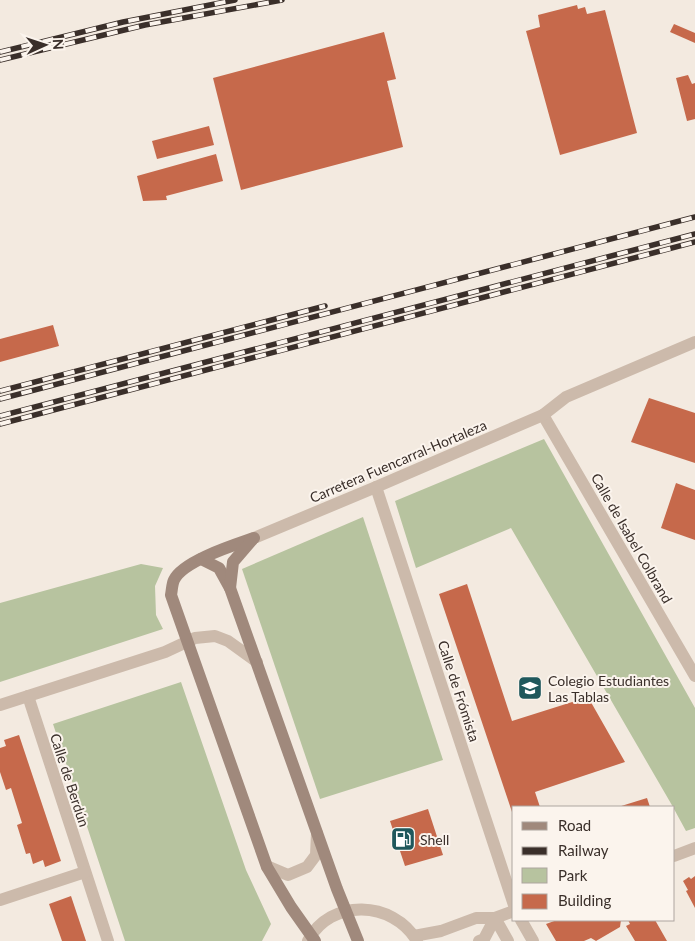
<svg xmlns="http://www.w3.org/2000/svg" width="695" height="941" font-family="Lato,sans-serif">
  <rect width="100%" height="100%" fill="#f3eae0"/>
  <g fill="#b7c39f">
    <path d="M544,439L695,708V828L686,831L674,809V807H673L511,528L416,568L395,501Z"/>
    <path d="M363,517L443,760L320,799L242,569Z"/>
    <path d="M141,564L163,568L155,586L156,615L163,629L0,682V603Z"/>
    <path d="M181,682L246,870L271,924L262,941H125L53,724Z"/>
  </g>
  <g fill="#c6694b">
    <path d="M577,5L578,9L585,7L587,14L605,10L637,133L560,155L526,31L540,27L538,15Z"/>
    <path d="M674,24L695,33V43L670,32Z"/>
    <path d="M384,32L396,79L387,81L403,147L241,190L213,78Z"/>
    <path d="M688,75L692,84L695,83V119L687,121L676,78Z"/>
    <path d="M209,126L214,145L157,159L152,141Z"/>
    <path d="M216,154L223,181L166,196L167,200L143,201L137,176Z"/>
    <path d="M53,325L59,346L0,362V339Z"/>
    <path d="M649,398L695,413V463L631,442Z"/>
    <path d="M676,483L695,490V540L661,528Z"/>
    <path d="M467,584L512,721L588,697L625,762L535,792L540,807H514V818L439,594Z"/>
    <path d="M19,735L61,861L45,867L43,860L33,864L30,853L26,854L17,825L22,823L11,788L6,790L0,772V748L6,746L4,740Z"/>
    <path d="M647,798L650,807H618Z"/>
    <path d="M428,809L443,855L405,866L390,821Z"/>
    <path d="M695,876V908L686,891L688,890L683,881L689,877L691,879Z"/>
    <path d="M71,896L86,941H62L49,904Z"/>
    <path d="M557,920H621L620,927L596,941L591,938L584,941H556L546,924Z"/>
    <path d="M628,920H655L667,941H635L626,926L630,924Z"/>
  </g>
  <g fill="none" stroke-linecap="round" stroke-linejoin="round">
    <g stroke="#ccbaab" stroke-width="12">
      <path d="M543,415L695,676"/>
      <path d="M376,487L514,905"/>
      <path d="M254,538L376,487L543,415L566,397L695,342"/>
      <path d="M28,696L108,941"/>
      <path d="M0,705L165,652L195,638L215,636L228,641L257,662"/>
      <path d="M674,856L695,848"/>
      <path d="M267,867H269L288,875L307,867L316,855L317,833"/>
      <path d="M0,900L85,872"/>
      <path d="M495,918L508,941"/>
      <path d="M521,920L533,941"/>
      <path d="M414,936L441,931L476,918H495L514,911"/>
      <path d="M308,941C330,898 393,900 417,941"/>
      <path d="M479,941L484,939L495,918"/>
    </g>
    <g stroke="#a0897c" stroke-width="12">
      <path d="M254,538C234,545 183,561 174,580C172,584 172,590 171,595L267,867L291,907L315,941"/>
      <path d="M201,559L219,568L230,588L337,889L358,941"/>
      <path d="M230,588L233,562L252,540"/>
    </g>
    <defs>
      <g id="rail">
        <path d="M0,52L123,22L235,0"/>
        <path d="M0,60L145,25L282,0"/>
        <path d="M0,391L325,306"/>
        <path d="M0,399L695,217"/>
        <path d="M0,416L695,234"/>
        <path d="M0,424L695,242"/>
      </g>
    </defs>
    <use href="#rail" stroke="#3a2f2a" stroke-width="5.5"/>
    <use href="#rail" stroke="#fbf4ed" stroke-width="4" stroke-dasharray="11" stroke-linecap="butt"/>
  </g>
  <defs>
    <symbol id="school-square" viewBox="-11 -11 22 22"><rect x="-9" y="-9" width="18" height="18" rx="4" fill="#1f585c" stroke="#fbf4ed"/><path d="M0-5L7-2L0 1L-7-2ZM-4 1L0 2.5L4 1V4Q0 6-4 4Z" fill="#fff"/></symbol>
    <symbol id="fuel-square" viewBox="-11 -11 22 22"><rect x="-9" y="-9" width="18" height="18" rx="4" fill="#1f585c" stroke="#fbf4ed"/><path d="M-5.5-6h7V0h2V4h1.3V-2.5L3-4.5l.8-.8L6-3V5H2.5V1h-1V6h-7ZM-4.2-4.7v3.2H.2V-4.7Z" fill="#fff"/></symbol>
  </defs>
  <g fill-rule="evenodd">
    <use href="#school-square" x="516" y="674" width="28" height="28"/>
    <use href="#fuel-square" x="389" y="825" width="28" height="28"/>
  </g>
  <g text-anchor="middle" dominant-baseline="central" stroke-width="4" stroke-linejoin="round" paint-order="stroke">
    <g font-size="14" fill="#3a2f2a" stroke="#fbf4ed">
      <text transform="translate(398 461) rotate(-23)">Carretera Fuencarral-Hortaleza</text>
      <text transform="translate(632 538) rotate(60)">Calle de Isabel Colbrand</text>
      <text transform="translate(459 691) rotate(72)">Calle de Frómista</text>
      <text transform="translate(70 780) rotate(72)">Calle de Berdún</text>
    </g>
    <g font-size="14" fill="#3a2f2a" stroke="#fbf4ed" text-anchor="start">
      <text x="548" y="680">Colegio Estudiantes<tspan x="548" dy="16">Las Tablas</tspan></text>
      <text x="420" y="839">Shell</text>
    </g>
  </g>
  <rect x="512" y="806" width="162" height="115" fill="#fbf4ed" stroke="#aea59f"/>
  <rect x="522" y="822" width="25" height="8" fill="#a0897c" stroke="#aea59f"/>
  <text x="558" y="831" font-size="15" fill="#3a2f2a">Road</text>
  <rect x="522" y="847" width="25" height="8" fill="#3a2f2a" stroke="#aea59f"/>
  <text x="558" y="856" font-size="15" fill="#3a2f2a">Railway</text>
  <rect x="522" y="868" width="25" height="15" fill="#b7c39f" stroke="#aea59f"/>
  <text x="558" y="881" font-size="15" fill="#3a2f2a">Park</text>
  <rect x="522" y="894" width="25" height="15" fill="#c6694b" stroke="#aea59f"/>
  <text x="558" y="906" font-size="15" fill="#3a2f2a">Building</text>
  <g transform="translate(45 45) rotate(87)" stroke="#fbf4ed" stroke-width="4" paint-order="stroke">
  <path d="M0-4L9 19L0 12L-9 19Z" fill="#3a2f2a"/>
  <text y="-8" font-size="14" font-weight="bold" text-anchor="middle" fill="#3a2f2a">N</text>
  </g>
</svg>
